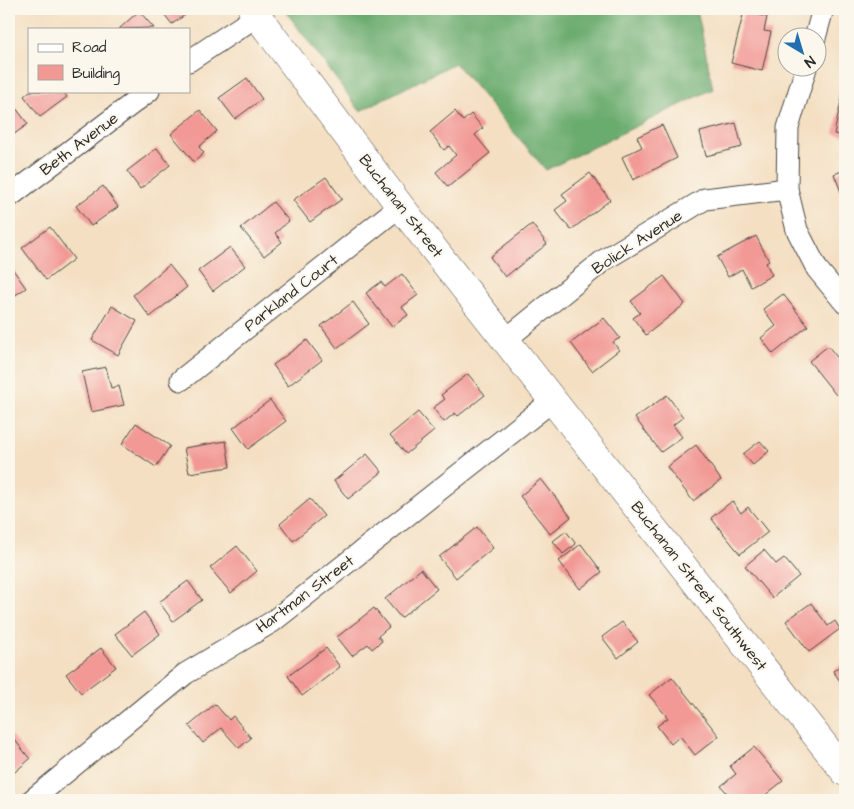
<svg xmlns="http://www.w3.org/2000/svg" width="854" height="809" font-family="'Architects Daughter',sans-serif">
  <rect width="100%" height="100%" fill="#fbf7ec"/>
  <filter id="ink" filterUnits="userSpaceOnUse"><feTurbulence type="fractalNoise" baseFrequency=".02" numOctaves="2"/><feDisplacementMap in="SourceGraphic" scale="10" xChannelSelector="R" yChannelSelector="G"/><feConvolveMatrix kernelMatrix="1 2 1 2 8 2 1 2 1" color-interpolation-filters="sRGB"/></filter>
  <filter id="wash" filterUnits="userSpaceOnUse"><feTurbulence type="fractalNoise" baseFrequency=".0096" numOctaves="4" result="noise"/><feDisplacementMap in="SourceGraphic" scale="20" xChannelSelector="R" yChannelSelector="G"/><feGaussianBlur stdDeviation="1.12" result="paint"/><feColorMatrix in="noise" values="0 0 0 0 0 0 0 0 0 0 0 0 0 0 0 0 0 1.4 0 .05"/><feComposite in="paint" operator="in"/></filter>
  <g filter="url(#wash)">
    <rect width="100%" height="100%" fill="#f4dfc2"/>
    <path fill="#6bac6e" stroke="#4b6c4c" d="M284,9H697L713,89L546,170L455,63L360,111Z"/>
    <g id="blocks">
      <g fill="#f29995">
        <path d="M160,9H185L188,13L172,24Z"/>
        <path d="M139,11L154,28L119,29Z"/>
        <path d="M744,11L767,17L764,31L771,32L762,71L731,63Z"/>
        <path d="M247,78L262,99L235,119L219,98Z"/>
        <path d="M844,87L845,88V136L834,134Z"/>
        <path d="M30,91H63L67,97L40,117L24,96Z"/>
        <path d="M9,99L28,124L9,138Z"/>
        <path d="M200,110L217,131L199,147L204,153L194,162L171,134Z"/>
        <path d="M455,111L463,121L471,114L483,128L475,135L490,153L448,187L436,172L456,155L449,146L444,150L430,132Z"/>
        <path d="M736,123L742,147L706,156L700,132Z"/>
        <path d="M662,125L677,158L633,180L622,157L642,147L637,137Z"/>
        <path d="M157,148L170,165L140,189L127,171Z"/>
        <path d="M845,170V202L834,174Z"/>
        <path d="M590,173L610,200L571,230L555,210L567,201L562,194Z"/>
        <path d="M326,177L342,199L310,222L293,200Z"/>
        <path d="M103,186L118,207L91,226L76,206Z"/>
        <path d="M273,202L289,221L275,233L282,242L264,256L241,228Z"/>
        <path d="M532,224L547,244L505,277L490,257Z"/>
        <path d="M50,227L74,259L46,280L22,248Z"/>
        <path d="M756,236L769,261L766,263L772,275L751,287L742,269L728,277L717,257Z"/>
        <path d="M230,247L245,266L213,291L198,271Z"/>
        <path d="M9,264L26,288L14,296L9,289Z"/>
        <path d="M169,265L187,287L150,317L133,295Z"/>
        <path d="M402,274L418,295L402,307L408,315L392,327L366,293L381,282L385,287Z"/>
        <path d="M664,276L685,304L646,335L633,318L640,313L631,301Z"/>
        <path d="M783,294L808,326L773,354L761,338L776,326L763,309Z"/>
        <path d="M353,302L369,324L337,348L321,326Z"/>
        <path d="M112,306L137,321L118,355L92,340Z"/>
        <path d="M604,318L620,338L613,342L619,350L592,371L571,343Z"/>
        <path d="M307,340L322,360L288,386L273,365Z"/>
        <path d="M828,346L845,367V387L836,395L809,361Z"/>
        <path d="M106,367L111,388L119,386L124,405L91,412L82,372Z"/>
        <path d="M468,374L485,395L458,416L455,413L444,422L433,408L445,399L441,395Z"/>
        <path d="M667,395L683,417L673,425L682,437L661,452L635,418Z"/>
        <path d="M270,400L286,421L248,449L233,428Z"/>
        <path d="M418,412L434,431L406,454L390,435Z"/>
        <path d="M136,423L170,446L156,467L122,444Z"/>
        <path d="M226,441L230,467L189,473L184,448Z"/>
        <path d="M760,441L769,451L753,465L743,454Z"/>
        <path d="M696,445L721,480L693,501L667,467Z"/>
        <path d="M367,454L382,472L348,499L334,481Z"/>
        <path d="M541,479L571,517L550,534L520,496Z"/>
        <path d="M310,499L324,516L293,541L280,524Z"/>
        <path d="M732,501L741,513L748,507L768,532L740,554L711,518Z"/>
        <path d="M477,527L493,548L456,578L439,557Z"/>
        <path d="M566,531L576,544L563,554L553,541Z"/>
        <path d="M581,544L602,572L580,589L559,561Z"/>
        <path d="M237,546L257,571L231,593L210,568Z"/>
        <path d="M764,550L776,564L784,558L799,576L772,598L745,566Z"/>
        <path d="M421,569L437,589L401,618L385,599Z"/>
        <path d="M188,581L202,600L173,621L159,602Z"/>
        <path d="M811,603L828,626L835,621L840,629L809,652L786,621Z"/>
        <path d="M374,608L389,627L378,636L382,641L372,649L368,644L352,656L337,637Z"/>
        <path d="M144,612L160,634L132,655L115,634Z"/>
        <path d="M622,622L638,642L618,658L602,637Z"/>
        <path d="M101,648L116,667L81,693L66,674Z"/>
        <path d="M326,648L340,667L302,696L288,676Z"/>
        <path d="M845,662V688L833,671Z"/>
        <path d="M672,677L719,736L695,755L680,736L671,744L657,726L668,718L649,695Z"/>
        <path d="M215,704L229,720L233,716L251,738L239,748L221,728L203,743L189,726Z"/>
        <path d="M10,734L30,759L9,777V736Z"/>
        <path d="M754,747L783,781L759,800H733L721,786L736,774L730,766Z"/>
      </g>
    </g>
  </g>
  <g filter="url(#ink)">
    <use href="#blocks" fill-opacity="0" stroke="#494642" stroke-width="1"/>
    <g fill="none" stroke-linecap="round" stroke-linejoin="round">
      <defs>
        <g id="street">
          <path d="M815,38L823,9"/>
          <path d="M189,61L257,16"/>
          <path d="M806,68L788,128L787,189L797,230L817,269L845,303"/>
          <path d="M9,197L149,91"/>
          <path d="M505,340L604,260L705,199L787,189"/>
          <path d="M181,380L400,206"/>
          <path d="M32,800L185,674L272,622L552,401"/>
        </g>
        <path id="secondary" d="M252,9L400,206L845,772"/>
      </defs>
      <use href="#street" stroke="#494642" stroke-width="23"/>
      <use href="#secondary" stroke="#494642" stroke-width="29"/>
      <use href="#street" stroke="#fff" stroke-width="21"/>
      <use href="#secondary" stroke="#fff" stroke-width="28"/>
    </g>
  </g>
  <g text-anchor="middle" dominant-baseline="central" stroke-width="4" stroke-linejoin="round" paint-order="stroke">
    <g font-size="16" fill="#2b2b2b" stroke="#fbf7ec">
      <text transform="translate(79 144) rotate(-37)">Beth Avenue</text>
      <text transform="translate(401 206) rotate(52)">Buchanan Street</text>
      <text transform="translate(637 242) rotate(-33)">Bolick Avenue</text>
      <text transform="translate(291 293) rotate(-38)">Parkland Court</text>
      <text transform="translate(699 586) rotate(52)">Buchanan Street Southwest</text>
      <text transform="translate(305 594) rotate(-37)">Hartman Street</text>
    </g>
  </g>
  <rect width="854" height="809" fill="none" stroke="#fbf7ec" stroke-width="30"/>
  <rect x="28" y="28" width="162" height="65" fill="#fbf7ec" stroke="#a8a59f"/>
  <rect x="38" y="44" width="25" height="8" fill="#ffffff" stroke="#a8a59f"/>
  <text x="72" y="52" font-size="15" fill="#2b2b2b">Road</text>
  <rect x="38" y="65" width="25" height="15" fill="#f29995" stroke="#a8a59f"/>
  <text x="72" y="78" font-size="15" fill="#2b2b2b">Building</text>
  <g transform="translate(802 52) rotate(142)"><circle r="24" fill="#fbf7ec" stroke="#a8a59f"/>
  <path d="M0-4L9 19L0 12L-9 19Z" fill="#1f6fb2"/>
  <text y="-8" font-size="14" font-weight="bold" text-anchor="middle" fill="#2b2b2b">N</text>
  </g>
</svg>
